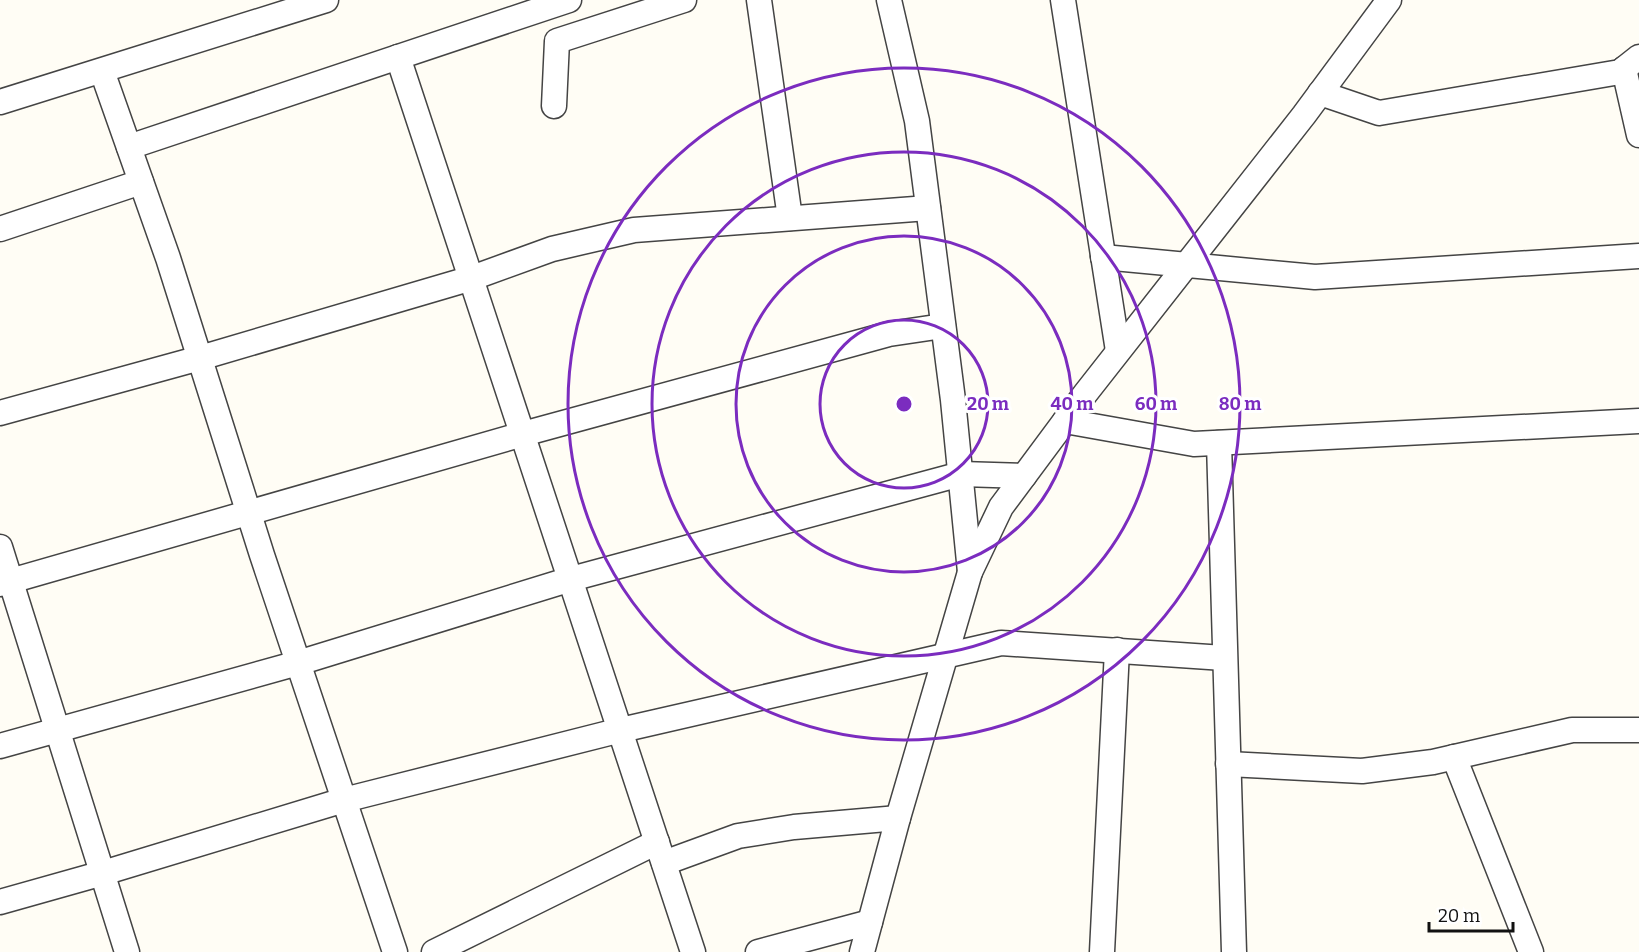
<svg xmlns="http://www.w3.org/2000/svg" width="1639" height="952" font-family="Bitter,serif">
  <rect width="100%" height="100%" fill="#fffdf5"/>
  <g fill="none" stroke-linecap="round" stroke-linejoin="round">
    <defs>
      <g id="minor">
        <path d="M759,0L790,218"/>
        <path d="M889,0L917,121L953,400L970,572"/>
        <path d="M1063,0L1118,351"/>
        <path d="M398,57L693,952"/>
        <path d="M1624,69L1639,135"/>
        <path d="M102,71L168,258L262,555L395,952"/>
        <path d="M1320,93L1379,113L1620,72L1639,57"/>
        <path d="M0,102L326,0"/>
        <path d="M554,106L557,41L684,0"/>
        <path d="M129,147L569,0"/>
        <path d="M0,229L141,182"/>
        <path d="M1103,257L1315,277L1639,256"/>
        <path d="M0,413L200,358L472,278L552,249L634,230L928,208"/>
        <path d="M1065,421L1194,444L1639,421"/>
        <path d="M1219,443L1234,952"/>
        <path d="M0,547L127,952"/>
        <path d="M0,584L523,434L889,334L943,326"/>
        <path d="M0,746L298,663L571,579L961,474L1024,476"/>
        <path d="M1454,757L1531,952"/>
        <path d="M1228,764L1362,771L1433,762L1572,730H1639"/>
        <path d="M664,863L738,836L794,827L898,818"/>
        <path d="M0,902L103,873L344,800L621,730L1001,643L1224,658"/>
        <path d="M434,952L657,842"/>
        <path d="M758,952L870,922"/>
        <path d="M862,952L898,818L970,572L1001,507L1085,394L1304,115L1389,0"/>
        <path d="M1102,952L1117,650"/>
      </g>
    </defs>
    <use href="#minor" stroke="#444" stroke-width="27"/>
    <use href="#minor" stroke="#fff" stroke-width="24"/>
  </g>
  <g fill="none" stroke="#7b2cbf" stroke-width="3">
    <circle cx="904" cy="404" r="84"/>
    <circle cx="904" cy="404" r="168"/>
    <circle cx="904" cy="404" r="252"/>
    <circle cx="904" cy="404" r="336"/>
  </g>
  <circle cx="904" cy="404" r="9" fill="#7b2cbf" stroke="#fff" stroke-width="3"/>
  <g font-size="18" text-anchor="middle" font-weight="bold" fill="#7b2cbf" stroke="#fff" stroke-width="6" stroke-linejoin="round" paint-order="stroke">
    <text x="988" y="410">20 m</text>
    <text x="1072" y="410">40 m</text>
    <text x="1156" y="410">60 m</text>
    <text x="1240" y="410">80 m</text>
  </g>
  <path d="M1429 922v9h84v-9" fill="none" stroke="#111111" stroke-width="3"/>
  <text x="1438" y="922" font-size="18" fill="#111111" stroke="#ffffff" stroke-width="4.5" paint-order="stroke">20 m</text>
</svg>
